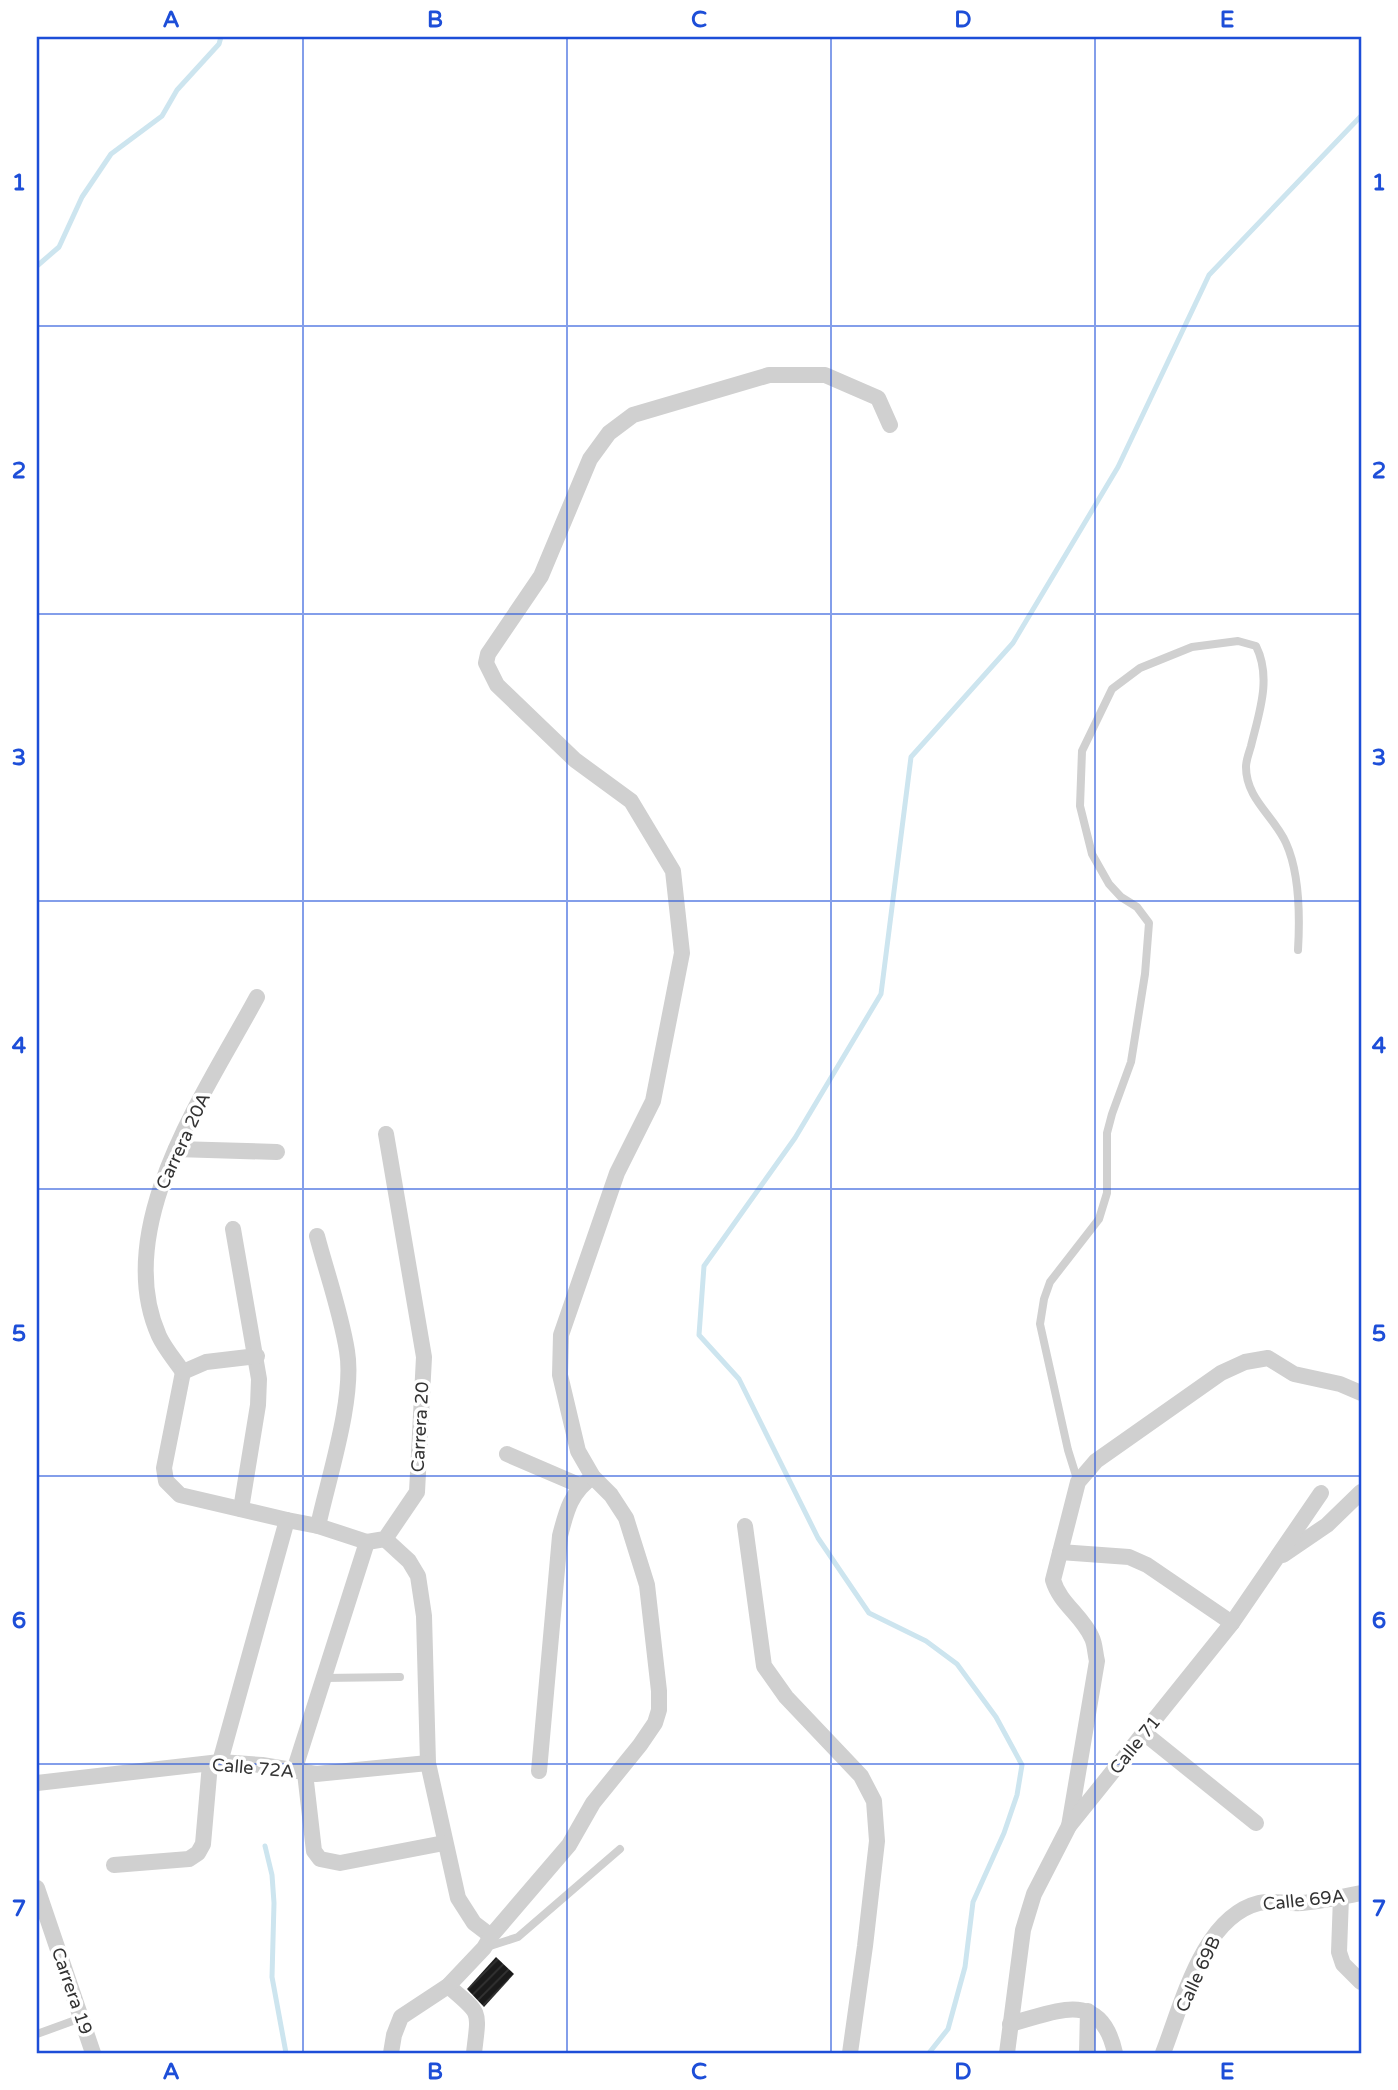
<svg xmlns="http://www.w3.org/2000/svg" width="1398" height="2090" font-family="'Varela Round',sans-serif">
  <defs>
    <pattern id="building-hatch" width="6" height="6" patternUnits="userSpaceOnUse" patternTransform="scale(1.75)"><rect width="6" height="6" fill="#1a1a1a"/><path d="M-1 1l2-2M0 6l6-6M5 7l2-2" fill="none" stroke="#333"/></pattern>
  </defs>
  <rect width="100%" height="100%" fill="#fff"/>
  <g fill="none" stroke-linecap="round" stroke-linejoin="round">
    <g stroke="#cde5ef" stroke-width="5">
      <path d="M37,266L59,247L82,197L111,154L162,116L177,90L219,44L221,37"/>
      <path d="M265,1846L272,1875L274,1903L272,1977L286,2053"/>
      <path d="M929,2053L948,2029L965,1967L973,1902L1004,1833L1017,1795L1022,1765L996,1717L957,1664L926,1641L869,1613L818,1538L739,1379L699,1335L704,1266L795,1138L881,994L911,757L1013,643L1118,467L1209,275L1361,116"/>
    </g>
  </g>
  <path fill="url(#building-hatch)" d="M496,1957L514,1974L484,2007L467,1989Z"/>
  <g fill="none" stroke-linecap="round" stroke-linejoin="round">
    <g stroke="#d0d0d0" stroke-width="8">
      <path d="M1078,1482L1068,1450L1040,1324L1044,1299L1050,1282L1099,1219L1107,1193V1133L1112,1114L1131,1062L1145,974L1149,923L1137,907L1121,897L1109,884L1092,854L1080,806L1082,751L1112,689L1140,668L1192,647L1238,641L1256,646C1272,678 1259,713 1251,746C1249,753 1246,760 1246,767C1246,799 1274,816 1286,843C1300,874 1300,916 1298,950"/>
      <path d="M324,1678L400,1677"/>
      <path d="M487,1947L518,1937L620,1849"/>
      <path d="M37,2034L81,2018"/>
    </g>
    <g stroke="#d0d0d0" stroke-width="16">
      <path d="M176,1149L277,1152"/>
      <path d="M233,1229L259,1379L258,1405L241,1509"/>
      <path d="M317,1236C327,1274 341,1313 347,1351C355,1398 328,1479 318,1526"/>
      <path d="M183,1372C175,1360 165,1349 159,1336C110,1227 207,1090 257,997"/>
      <path d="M183,1372L164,1468L166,1481L180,1495L287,1520"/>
      <path d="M183,1372L206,1362L257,1356"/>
      <path d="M507,1454L579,1485"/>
      <path d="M745,1526L764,1666L786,1697L861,1776L874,1801L877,1841L865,1946L850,2053"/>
      <path d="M385,1539L409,1561L418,1576L424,1616L428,1763L458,1898L474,1923L491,1936"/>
      <path d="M1060,1552L1129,1557L1147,1565L1232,1623"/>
      <path d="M1283,1555L1327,1525L1361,1492"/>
      <path d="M1144,1733L1256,1823"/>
      <path d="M220,1762L287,1520L318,1526L367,1542"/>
      <path d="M294,1771L367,1542L385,1539L417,1492L424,1357L386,1134"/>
      <path d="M539,1771L560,1536C566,1512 571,1491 593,1477"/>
      <path d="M305,1773L314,1851L320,1859L340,1863L444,1843"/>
      <path d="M37,1783L220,1762L262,1765L316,1774L428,1763"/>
      <path d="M1069,1826L1097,1661C1095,1653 1095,1644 1092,1638C1082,1615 1060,1604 1053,1580L1078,1482L1096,1461L1221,1373L1245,1362L1268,1358L1294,1374L1340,1384L1361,1393"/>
      <path d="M114,1865L189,1859L198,1853L203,1844L210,1764"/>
      <path d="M37,1888L93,2053"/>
      <path d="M1341,1897L1339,1952L1343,1964L1361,1982"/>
      <path d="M448,1986C482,2015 479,2009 474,2053"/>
      <path d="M1010,2024C1056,2012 1101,1988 1115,2053"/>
      <path d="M391,2053L394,2035L401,2017L448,1986L484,1948L491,1936L569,1845L593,1803L640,1745L655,1723L659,1710V1691L647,1585L626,1518L611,1495L593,1477L578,1451L560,1375L561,1335L617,1173L653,1101L682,953L673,871L631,801L575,760L497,685L486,663L488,654L541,576L590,459L609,433L633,415L769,375H825L878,398L890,425"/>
      <path d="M1007,2053L1023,1930L1034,1894L1069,1826L1232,1623L1321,1493"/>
      <path d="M1087,2053L1088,2011"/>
      <path d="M1163,2053C1182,2005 1202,1917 1259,1903C1272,1900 1288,1904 1302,1903C1322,1901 1342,1897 1361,1893"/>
    </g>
  </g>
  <path fill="none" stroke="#1d4ed8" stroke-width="2" stroke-opacity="0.55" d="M303,37V2053M567,37V2053M831,37V2053M1095,37V2053M37,326H1361M37,614H1361M37,901H1361M37,1189H1361M37,1476H1361M37,1764H1361"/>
  <g text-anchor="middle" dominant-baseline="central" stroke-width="7" stroke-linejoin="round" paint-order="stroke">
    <g font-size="18" fill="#333" stroke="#fff">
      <text transform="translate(183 1141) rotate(-65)">Carrera 20A</text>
      <text transform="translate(420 1427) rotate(-87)">Carrera 20</text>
      <text transform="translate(1135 1745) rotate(-51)">Calle 71</text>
      <text transform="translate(253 1768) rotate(5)">Calle 72A</text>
      <text transform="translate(1304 1900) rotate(-6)">Calle 69A</text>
      <text transform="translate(1198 1974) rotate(-65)">Calle 69B</text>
      <text transform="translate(72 1991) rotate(71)">Carrera 19</text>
    </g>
  </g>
  <rect width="1398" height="2090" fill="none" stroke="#ffffff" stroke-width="77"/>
  <rect x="38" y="38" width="1322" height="2014" fill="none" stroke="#1d4ed8" stroke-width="2.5"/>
  <g font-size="23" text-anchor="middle" font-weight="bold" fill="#1d4ed8">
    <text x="171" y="27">A</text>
    <text x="435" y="27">B</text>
    <text x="699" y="27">C</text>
    <text x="963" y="27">D</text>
    <text x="1227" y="27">E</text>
    <text x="19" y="190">1</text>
    <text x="1379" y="190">1</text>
    <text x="19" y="478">2</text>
    <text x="1379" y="478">2</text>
    <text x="19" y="765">3</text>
    <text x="1379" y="765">3</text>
    <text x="19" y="1053">4</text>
    <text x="1379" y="1053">4</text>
    <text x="19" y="1341">5</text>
    <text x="1379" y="1341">5</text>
    <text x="19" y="1628">6</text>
    <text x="1379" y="1628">6</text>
    <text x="19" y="1916">7</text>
    <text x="1379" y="1916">7</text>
    <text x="171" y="2079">A</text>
    <text x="435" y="2079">B</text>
    <text x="699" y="2079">C</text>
    <text x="963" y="2079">D</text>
    <text x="1227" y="2079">E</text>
  </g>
</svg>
